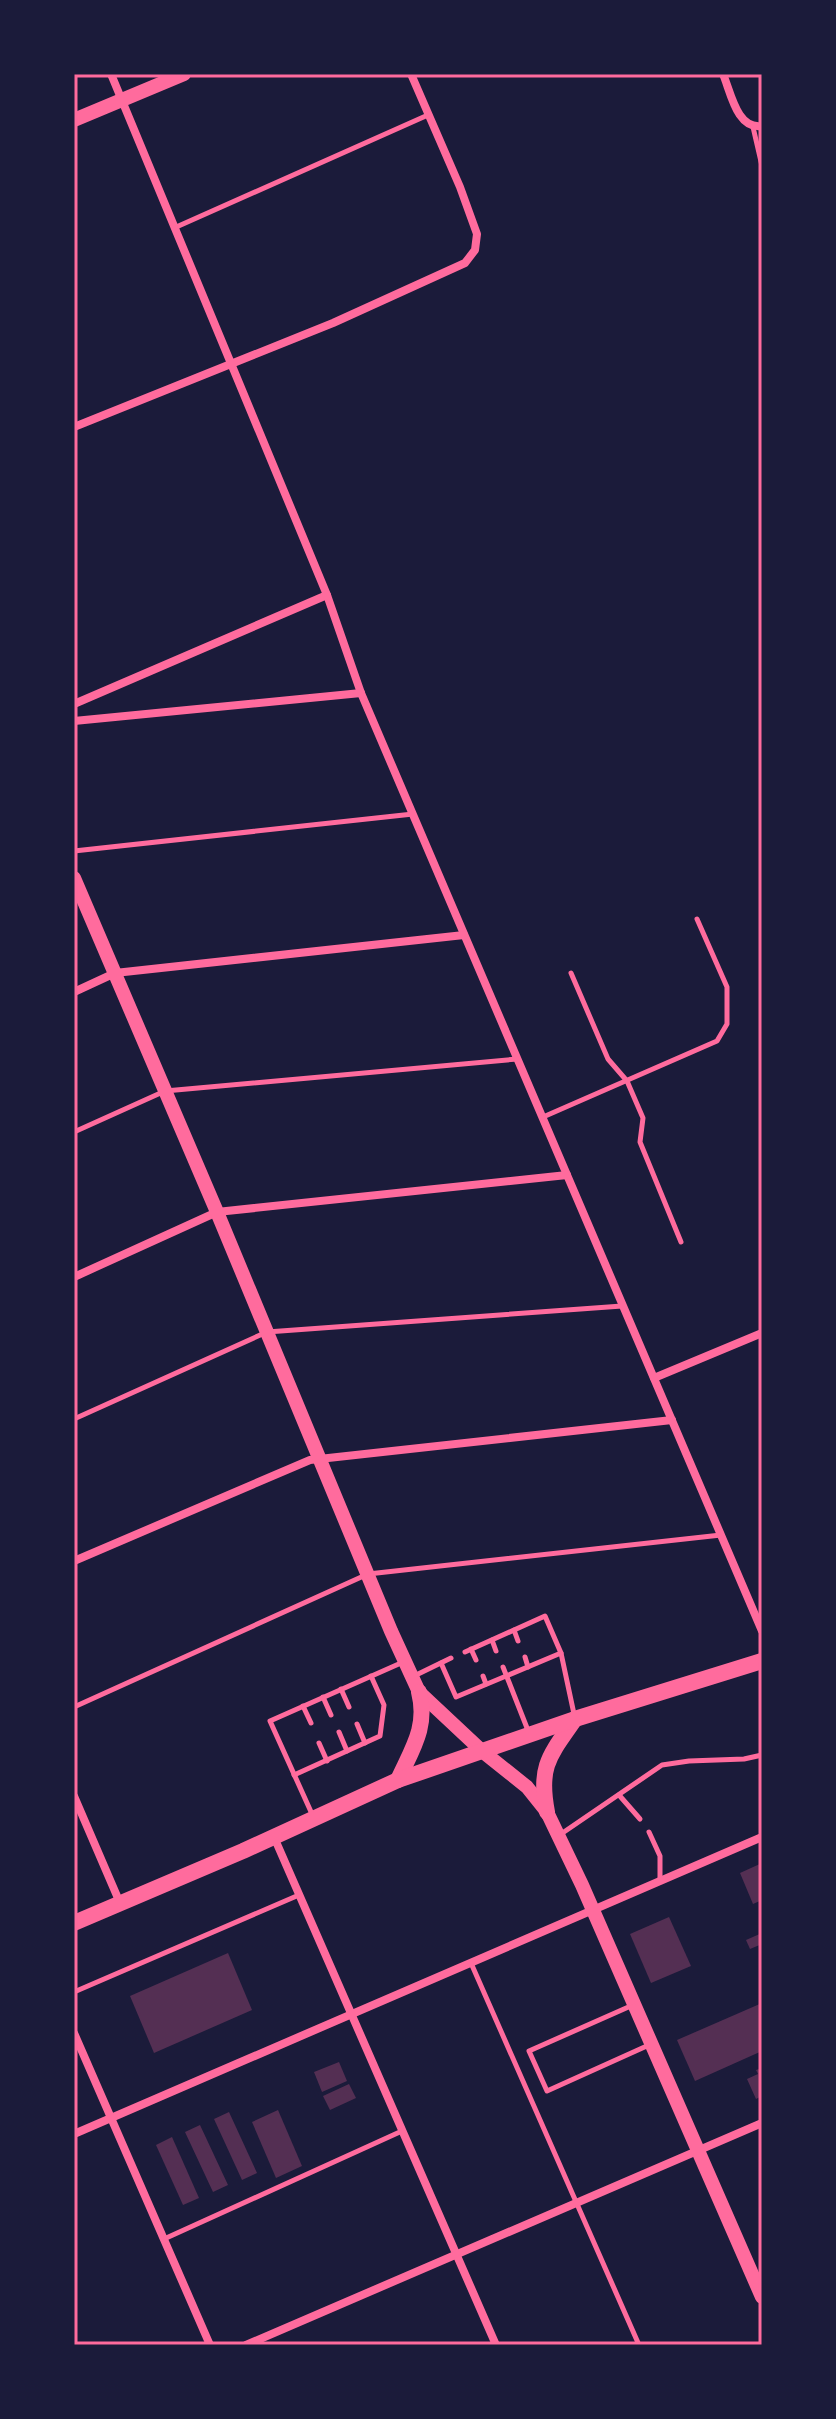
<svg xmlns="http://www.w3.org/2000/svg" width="836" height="2419" font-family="Rubik,sans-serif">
  <rect width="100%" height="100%" fill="#1b1b3a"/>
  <g fill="#542f53">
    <path d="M762,1863V1900L753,1904L740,1873Z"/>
    <path d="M669,1917L691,1966L651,1983L630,1934Z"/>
    <path d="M762,1933V1944L750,1949L746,1940Z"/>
    <path d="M228,1953L252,2010L154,2053L130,1996Z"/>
    <path d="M762,2003V2051L695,2081L677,2040Z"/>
    <path d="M339,2062L347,2081L322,2092L314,2072Z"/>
    <path d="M762,2068V2096L756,2099L747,2079L758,2074L756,2070Z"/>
    <path d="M349,2084L356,2098L330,2110L323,2096Z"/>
    <path d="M278,2110L302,2166L276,2178L252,2122Z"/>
    <path d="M229,2112L257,2173L242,2180L214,2119Z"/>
    <path d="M200,2125L228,2185L213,2192L185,2132Z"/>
    <path d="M172,2137L199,2198L183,2205L156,2145Z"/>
  </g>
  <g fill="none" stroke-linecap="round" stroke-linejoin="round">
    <g stroke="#ff6b9d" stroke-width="5">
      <path d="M753,127L762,166"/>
      <path d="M174,228L428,115"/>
      <path d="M74,851L413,814"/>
      <path d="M571,973L608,1059L627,1081L643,1118L640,1142L681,1242"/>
      <path d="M543,1117L717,1041L727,1024V987L697,919"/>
      <path d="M74,1132L165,1091L517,1059"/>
      <path d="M74,1419L267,1332L622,1306"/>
      <path d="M514,1630L518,1641"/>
      <path d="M492,1640L496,1651"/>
      <path d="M471,1649L476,1660"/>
      <path d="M465,1652L545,1616L561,1653L574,1714"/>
      <path d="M525,1657L528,1667"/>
      <path d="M441,1663L456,1697L561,1653"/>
      <path d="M503,1667L529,1733"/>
      <path d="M483,1676L486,1684"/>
      <path d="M412,1677L451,1658"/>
      <path d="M341,1689L349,1707"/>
      <path d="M323,1697L331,1715"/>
      <path d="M303,1706L311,1723"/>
      <path d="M74,1707L368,1574L721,1535"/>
      <path d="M357,1724L365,1743"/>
      <path d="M339,1732L347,1751"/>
      <path d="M319,1743L327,1761"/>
      <path d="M294,1775L380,1736L384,1705L371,1676"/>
      <path d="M619,1795L640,1819"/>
      <path d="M312,1814L270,1721L401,1663"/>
      <path d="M649,1832L660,1856V1880"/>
      <path d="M561,1834L662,1765L689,1761L744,1759L762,1755"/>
      <path d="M471,1963L639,2345"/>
      <path d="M74,1992L299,1895"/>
      <path d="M633,2005L529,2051L547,2091L649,2045"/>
      <path d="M164,2239L402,2131"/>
    </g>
    <g stroke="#ff6b9d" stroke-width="8">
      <path d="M111,74L327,595L361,693L762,1631"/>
      <path d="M723,74C731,93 737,130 762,126"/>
      <path d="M74,427L333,323L465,263L475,250L477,234L460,187L411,74"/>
      <path d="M74,704L327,595"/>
      <path d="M74,721L361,693"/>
      <path d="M74,992L115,973L464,935"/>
      <path d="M74,1277L217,1212L567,1175"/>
      <path d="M654,1378L762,1333"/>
      <path d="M74,1561L310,1460L672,1420"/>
      <path d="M74,1796L120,1903"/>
      <path d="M274,1837L496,2345"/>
      <path d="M74,2033L210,2345"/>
      <path d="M74,2134L762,1837"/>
      <path d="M246,2345L762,2123"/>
    </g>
    <g stroke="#ff6b9d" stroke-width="14">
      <path d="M74,120L184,74"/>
      <path d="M74,878L217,1212L391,1631L419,1692L482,1751L527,1787L547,1812L582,1885L762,2297"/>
    </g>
    <g stroke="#ff6b9d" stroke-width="16">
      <path d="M398,1780C412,1749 428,1727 419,1692"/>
      <path d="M547,1812C538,1766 550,1755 575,1719"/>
    </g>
    <path stroke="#ff6b9d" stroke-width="16" d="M74,1923L243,1851L398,1780L575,1719L762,1661"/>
  </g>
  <rect width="836" height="2419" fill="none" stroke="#1b1b3a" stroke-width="152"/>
  <rect x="76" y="76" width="684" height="2267" fill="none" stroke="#ff6b9d" stroke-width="3"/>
</svg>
